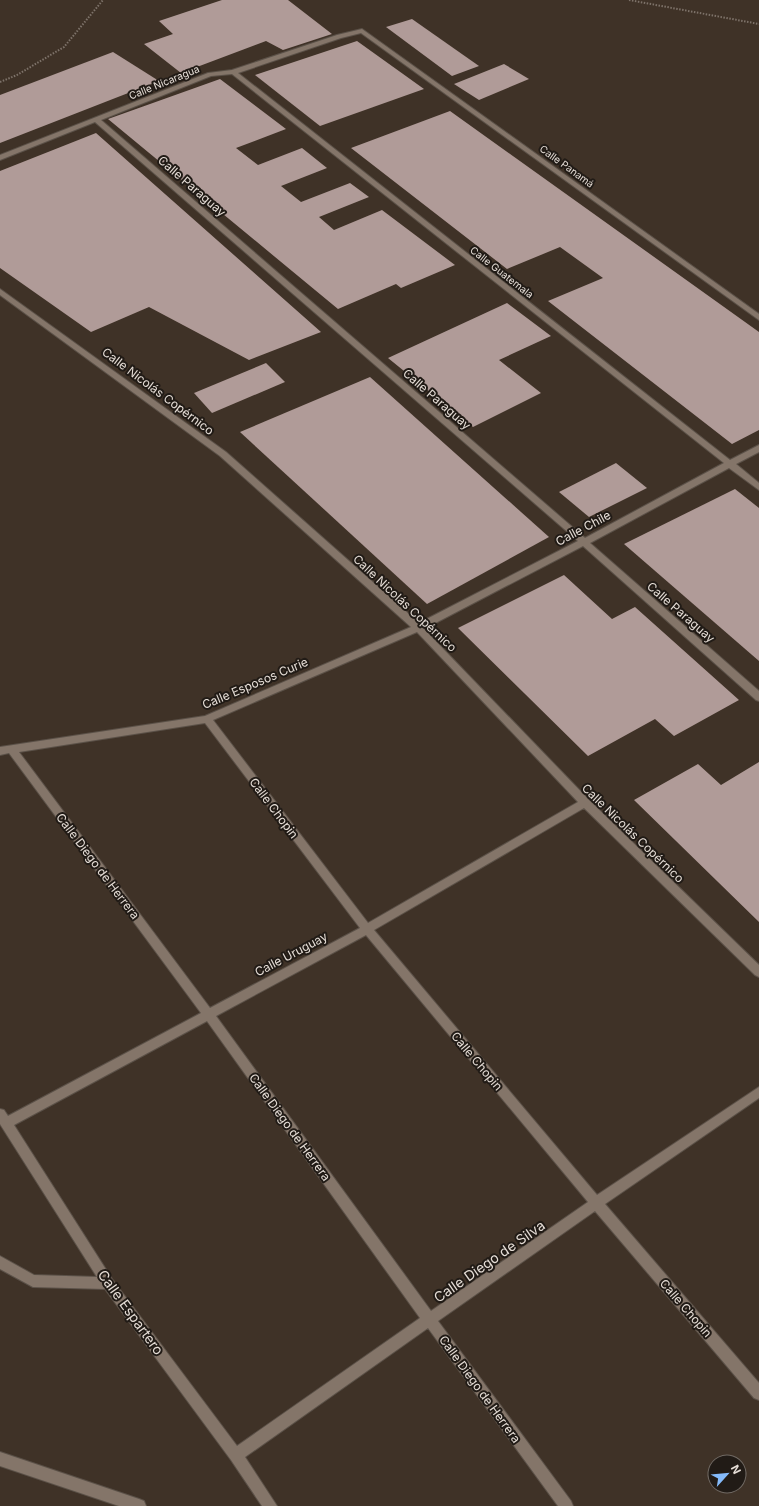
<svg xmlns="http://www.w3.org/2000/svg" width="759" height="1506" font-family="Inter,sans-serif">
  <rect width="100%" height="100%" fill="#3f3227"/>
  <g fill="#b09b98">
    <path d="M222,0H288L332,34L283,50L266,41L181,73L144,44L173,34L159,21Z"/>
    <path d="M412,19L479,66L452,76L386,27Z"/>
    <path d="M357,41L424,89L320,126L255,75Z"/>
    <path d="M113,52L159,81L0,143V95Z"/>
    <path d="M504,64L529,79L479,100L454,84Z"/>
    <path d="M220,79L286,129L236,148L258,165L302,148L327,168L281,186L301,202L350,183L369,197L319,217L334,230L382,210L455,265L401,288L396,284L338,309L108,119Z"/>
    <path d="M450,111L759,332V430L732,444L548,301L603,278L560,247L507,269L351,148Z"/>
    <path d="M96,133L321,332L249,360L149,307L91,332L0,268V171Z"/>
    <path d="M507,303L551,336L499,360L541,393L473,427L388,358Z"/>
    <path d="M266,363L285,382L212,413L194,393Z"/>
    <path d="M370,377L549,537L427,604L240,432Z"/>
    <path d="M616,463L647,488L589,517L559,492Z"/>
    <path d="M735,489L759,508V661L624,544Z"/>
    <path d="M564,575L612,619L635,607L739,700L674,736L655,719L588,756L458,628Z"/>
    <path d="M759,762V922L634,800L698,764L721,785Z"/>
  </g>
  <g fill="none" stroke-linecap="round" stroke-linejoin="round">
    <defs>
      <g id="minor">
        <path d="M362,29L759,314V320L361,33L341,38L238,73L730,460L759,445V452L736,464L759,483V490L729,468L590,543L759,691V701L756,700L583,546L424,629L589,800L759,965V977L755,975L584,808L374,930L597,1195L759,1087V1098L605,1204L759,1383V1400L754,1398L595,1211L438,1321L571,1501L573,1506H558L428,1328L245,1457L277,1506H262L231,1460L105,1289L33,1287L0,1269V1256L34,1275L97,1277L0,1124V1109L4,1110L8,1116L201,1013L9,753L0,755V747L205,716L411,627L220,456L0,295V289L226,452L419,623L578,541L95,122L0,160V155L208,73L232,70L337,35ZM232,74L724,463L585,538L101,120L211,76ZM417,632L578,802L368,923L213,720ZM205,723L360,928L210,1008L19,752ZM366,935L588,1202L431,1311L216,1016ZM207,1021L420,1318L237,1446L112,1279L14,1125Z"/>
        <path d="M0,1452L139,1499L144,1501L146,1506H119L0,1466Z"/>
      </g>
    </defs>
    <use href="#minor" stroke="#5b5148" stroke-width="2"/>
    <g stroke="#7d7269" stroke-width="2" stroke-dasharray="1.5 1.5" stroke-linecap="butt">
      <path d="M629,0L759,24"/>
      <path d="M0,82L17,75L64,47L103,0"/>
    </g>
    <use href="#minor" fill="#847569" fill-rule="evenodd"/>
  </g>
  <g text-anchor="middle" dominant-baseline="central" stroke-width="4" stroke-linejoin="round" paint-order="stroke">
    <g font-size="10" fill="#e6ded7" stroke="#211b16">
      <text transform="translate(164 82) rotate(-22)">Calle Nicaragua</text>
      <text transform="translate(567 166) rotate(36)">Calle Panamá</text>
      <text transform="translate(502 272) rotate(38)">Calle Guatemala</text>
    </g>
    <g font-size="12" fill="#e6ded7" stroke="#211b16">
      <text transform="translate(192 186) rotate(41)">Calle Paraguay</text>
      <text transform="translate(158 391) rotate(37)">Calle Nicolás Copérnico</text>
      <text transform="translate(437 399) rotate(41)">Calle Paraguay</text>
      <text transform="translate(583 528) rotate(-28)">Calle Chile</text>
      <text transform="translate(405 603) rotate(43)">Calle Nicolás Copérnico</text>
      <text transform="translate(681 612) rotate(41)">Calle Paraguay</text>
      <text transform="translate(255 683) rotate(-23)">Calle Esposos Curie</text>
      <text transform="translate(274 808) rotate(53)">Calle Chopin</text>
      <text transform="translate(633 833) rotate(44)">Calle Nicolás Copérnico</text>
      <text transform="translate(98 866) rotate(53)">Calle Diego de Herrera</text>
      <text transform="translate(291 954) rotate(-28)">Calle Uruguay</text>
      <text transform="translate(477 1061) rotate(50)">Calle Chopin</text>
      <text transform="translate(290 1127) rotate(54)">Calle Diego de Herrera</text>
      <text transform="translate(686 1308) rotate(49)">Calle Chopin</text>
      <text transform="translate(480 1389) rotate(54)">Calle Diego de Herrera</text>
    </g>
    <g font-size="14" fill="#e6ded7" stroke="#211b16">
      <text transform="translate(489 1261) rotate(-35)">Calle Diego de Silva</text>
      <text transform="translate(131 1312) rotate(54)">Calle Espartero</text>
    </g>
  </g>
  <g transform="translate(727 1474) rotate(63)"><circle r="19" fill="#211b16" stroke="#706963"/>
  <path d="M0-3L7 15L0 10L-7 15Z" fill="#85bbfb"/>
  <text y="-6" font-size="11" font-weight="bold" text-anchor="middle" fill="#e6ded7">N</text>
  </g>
</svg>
